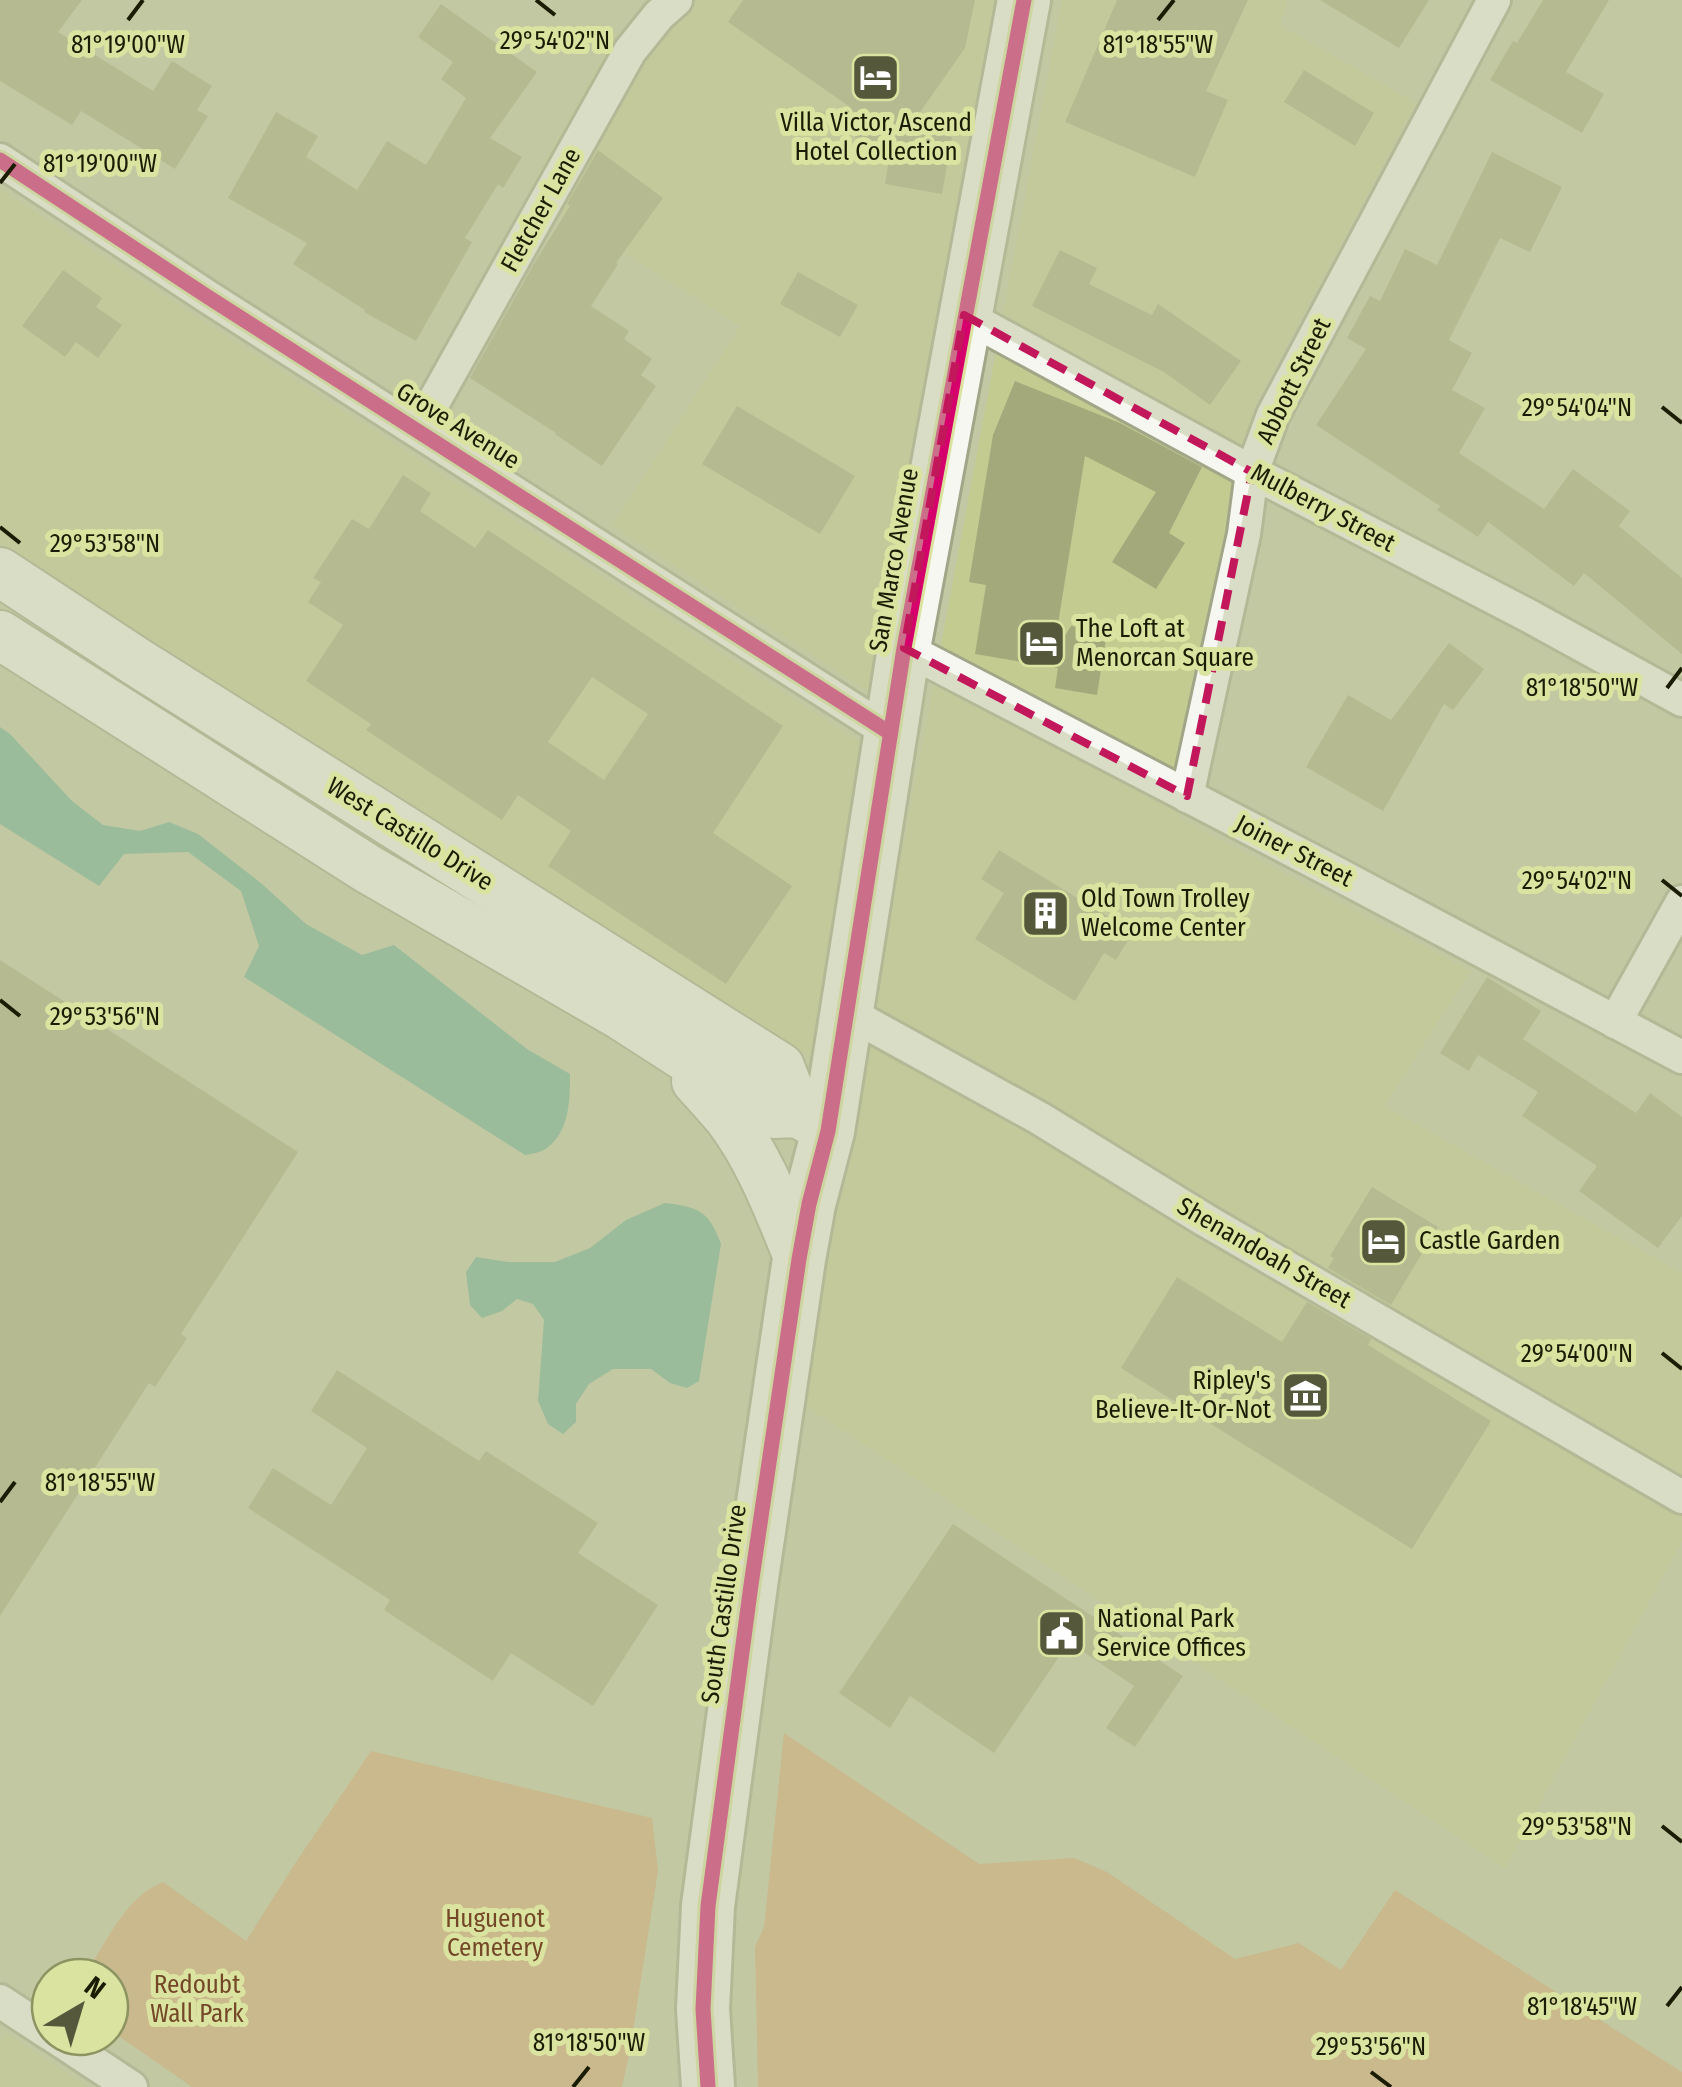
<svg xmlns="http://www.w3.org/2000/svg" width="1682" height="2087" font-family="'Fira Sans Condensed',sans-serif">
  <rect width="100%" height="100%" fill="#c2c8a3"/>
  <g fill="#c3cb91">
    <path d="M656,0H1001L944,309L934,325L940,329L884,643L874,658L880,662L874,695L612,526L740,326L528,192L614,38Z"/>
    <path d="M1062,0H1288L1280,25L1416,103L1254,407L1179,818L1471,971L1384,1106L1682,1273V1541L1505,1868L799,1402Z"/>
    <path d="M0,189L195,316L867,746L825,1005L815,1021L821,1025L815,1060L155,646L0,544Z"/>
    <path d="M6,2033L88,2087H0V2041Z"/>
  </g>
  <g fill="#d0a674">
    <path d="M784,1733L979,1864L1074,1858L1107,1872L1235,1959L1299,1943L1341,1970L1395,1890L1682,2072V2087H758L755,1947L764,1927Z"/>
    <path d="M371,1751L652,1818L658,1871L630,2050L622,2087H192L110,2030V1977H84C105,1944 125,1897 163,1882L246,1941L296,1862Z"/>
  </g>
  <g fill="#6aad92">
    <path d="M0,727L10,734L72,801L103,825L140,831L169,822L198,834L262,884L306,924L362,955L394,945L527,1049L570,1074C570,1100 570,1136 542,1151C537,1153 531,1154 525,1155L244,977L259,946L241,891L188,852L124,854L99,886L0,824Z"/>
    <path d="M665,1203C699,1207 709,1211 721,1244L699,1381L687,1388L670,1383L651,1369H613L589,1384L576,1404V1422L563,1434L548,1424L538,1401L544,1320L533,1304L517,1299L502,1311L482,1318L470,1305L466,1272L476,1257L508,1262H555L590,1248L626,1220Z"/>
  </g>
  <g fill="#a4a97c" fill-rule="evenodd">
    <path d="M0,0H82L58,32L153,91L172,61L212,86L197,110L208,116L175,169L81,111L72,125L0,81Z"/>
    <path d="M743,0H975L965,48L909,128L952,137L942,194L885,184L889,159L817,111L844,116L850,107L728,22Z"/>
    <path d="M1117,0H1248L1206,91L1228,100L1195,177L1065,122Z"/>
    <path d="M1320,0H1429L1399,48Z"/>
    <path d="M1543,0H1609L1566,72L1604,94L1582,133L1490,80L1513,41L1517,43Z"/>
    <path d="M441,4L537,72L490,138L522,157L503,188L498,184L465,238L472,242L416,341L364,312L365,310L293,264L307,243L228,198L276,112L318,136L306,157L357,190L387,141L426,165L466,98L441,79L453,62L418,37Z"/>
    <path d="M1304,70L1374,113L1355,146L1284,102Z"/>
    <path d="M598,150L663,198L616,263L618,264L591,306L629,331L624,339L652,359L641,375L656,386L602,466L555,434L556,433L470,378L535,262L570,206L567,204Z"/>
    <path d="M1492,152L1562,187L1530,252L1500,238L1449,340L1472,353L1452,390L1485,408L1459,453L1544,509L1573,469L1630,511L1619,526L1682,578V654L1584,573L1574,586L1488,522L1478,537L1437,510L1440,506L1316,425L1366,349L1347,338L1370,296L1380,301L1405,249L1437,265Z"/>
    <path d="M1060,250L1097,268L1089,284L1152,315L1158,304L1241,361L1210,405L1164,372L1032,306Z"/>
    <path d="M63,270L102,298L96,307L122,325L98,358L76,342L65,357L22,326Z"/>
    <path d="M798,272L858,305L840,337L780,304Z"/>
    <path d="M1015,381L1120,423L1202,467L1169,533L1185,543L1156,589L1112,562L1156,492L1085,456L1053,655L1071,626L1107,632L1097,695L1055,688L1058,668L975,654L986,585L969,582L993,435Z"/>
    <path d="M737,406L855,476L820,534L702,464Z"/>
    <path d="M403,475L431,493L420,511L475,548L488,530L783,726L713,833L792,886L726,984L548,866L571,831L518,795L502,820L366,730L371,724L306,681L343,625L308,602L321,582L313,578L352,519L369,529ZM592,677L648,714L604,780L548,742Z"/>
    <path d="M1449,643L1484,669L1453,710L1444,704L1383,811L1306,767L1348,695L1391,720Z"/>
    <path d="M999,850L1133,932L1116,960L1104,953L1075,1001L975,939L1004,893L981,879Z"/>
    <path d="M0,960L298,1152L181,1334L187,1338L155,1387L149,1383L0,1616Z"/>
    <path d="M1487,977L1541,1011L1523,1039L1636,1113L1650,1093L1682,1117V1216L1658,1248L1579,1191L1597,1166L1522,1116L1538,1092L1478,1055L1469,1071L1440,1053Z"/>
    <path d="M1372,1187L1438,1227L1391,1305L1328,1268L1334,1258L1330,1256Z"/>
    <path d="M1177,1277L1282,1342L1307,1302L1371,1339L1368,1345L1491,1421L1412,1549L1121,1368Z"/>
    <path d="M337,1370L479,1461L486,1451L598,1523L578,1553L658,1605L593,1706L511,1653L493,1681L384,1610L390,1600L248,1508L273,1468L331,1505L367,1448L311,1411Z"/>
    <path d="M953,1524L1183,1676L1135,1747L1106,1728L1134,1686L1069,1642L994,1753L910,1696L890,1728L839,1693Z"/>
  </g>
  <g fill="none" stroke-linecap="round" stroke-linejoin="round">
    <defs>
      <g id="minor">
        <path d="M0,160L208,297L890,733"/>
        <path d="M964,315L1252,472L1531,617L1682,700"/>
        <path d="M418,430L630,51L659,15L676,0"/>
        <path d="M904,648L1330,870L1682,1057"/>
        <path d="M1187,796L1244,534L1252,472L1273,415L1494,0"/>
        <path d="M845,1011L1039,1118L1205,1220L1682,1497"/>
        <path d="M1615,1022L1682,902"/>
        <path d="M0,2001L50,2034"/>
        <path d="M55,2037L131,2087"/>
      </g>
      <g id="secondary">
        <path d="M0,572L137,662L780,1067L798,1113"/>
        <path d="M0,635L368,869L622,1016L774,1114L798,1113L817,1124"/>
        <path d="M696,1081C707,1093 718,1105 728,1117C760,1159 779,1211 799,1259"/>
      </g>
      <path id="primary" d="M708,2087L703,2009L708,1906L751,1585L799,1259L809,1204L828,1131L904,648L1024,0"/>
    </defs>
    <use href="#minor" stroke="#a1a688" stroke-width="38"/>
    <use href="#secondary" stroke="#a1a688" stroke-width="52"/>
    <use href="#primary" stroke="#a1a688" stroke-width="58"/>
    <use href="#minor" stroke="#f6f7f1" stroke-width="32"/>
    <use href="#secondary" stroke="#f6f7f1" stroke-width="48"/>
    <use href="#primary" stroke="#f6f7f1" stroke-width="52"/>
    <defs>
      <g id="cycleway">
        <path d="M0,160L208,297L890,733"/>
        <path d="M708,2087L703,2009L708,1906L751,1585L799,1259L809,1204L828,1131L904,648L1024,0"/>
      </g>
    </defs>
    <use href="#cycleway" stroke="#dae4a0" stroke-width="21"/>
    <use href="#cycleway" stroke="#d6006c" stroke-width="15"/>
  </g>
  <path d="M0 0H1682V2087H0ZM964,315L1252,472L1187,796L904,648Z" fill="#c2c8a3" fill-opacity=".55" fill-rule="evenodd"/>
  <path fill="none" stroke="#c2185b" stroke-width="8" stroke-dasharray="20 12" stroke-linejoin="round" d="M964,315L1252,472L1187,796L904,648Z"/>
  <path fill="none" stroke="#1a1c03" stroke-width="4" d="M536,0L555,15M128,20L143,0M1158,20L1174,0M0,183L15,164M1662,407L1682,423M0,527L20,543M1667,688L1682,668M1662,880L1682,896M0,1000L20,1016M1662,1353L1682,1369M0,1502L15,1482M1662,1826L1682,1842M1667,2006L1682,1987M1371,2072L1391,2087M573,2087L589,2067"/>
  <defs>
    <symbol id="hotel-square" viewBox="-11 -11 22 22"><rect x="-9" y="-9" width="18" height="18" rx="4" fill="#55583b" stroke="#dae4a0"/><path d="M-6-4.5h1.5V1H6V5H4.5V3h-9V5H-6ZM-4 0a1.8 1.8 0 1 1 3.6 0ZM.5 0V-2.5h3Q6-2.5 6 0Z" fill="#fff"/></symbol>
    <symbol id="building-square" viewBox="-11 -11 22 22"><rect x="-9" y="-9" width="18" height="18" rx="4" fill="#55583b" stroke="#dae4a0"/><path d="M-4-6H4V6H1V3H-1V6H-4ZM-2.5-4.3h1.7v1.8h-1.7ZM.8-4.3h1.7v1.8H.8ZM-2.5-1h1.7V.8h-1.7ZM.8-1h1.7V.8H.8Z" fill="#fff"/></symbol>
    <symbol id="museum-square" viewBox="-11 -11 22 22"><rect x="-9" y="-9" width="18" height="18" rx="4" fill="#55583b" stroke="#dae4a0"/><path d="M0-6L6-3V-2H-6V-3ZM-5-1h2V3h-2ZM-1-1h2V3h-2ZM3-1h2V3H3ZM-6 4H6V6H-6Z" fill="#fff"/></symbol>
    <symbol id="civic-square" viewBox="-11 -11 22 22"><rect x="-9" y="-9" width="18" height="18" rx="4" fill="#55583b" stroke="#dae4a0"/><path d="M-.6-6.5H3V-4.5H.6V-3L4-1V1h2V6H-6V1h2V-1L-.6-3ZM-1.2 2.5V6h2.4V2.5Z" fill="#fff"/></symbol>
  </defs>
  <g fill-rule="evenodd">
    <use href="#hotel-square" x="848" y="50" width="55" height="55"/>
    <use href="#hotel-square" x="1014" y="616" width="55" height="55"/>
    <use href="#building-square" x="1018" y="886" width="55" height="55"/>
    <use href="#hotel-square" x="1356" y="1214" width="55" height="55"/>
    <use href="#museum-square" x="1278" y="1368" width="55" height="55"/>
    <use href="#civic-square" x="1034" y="1606" width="55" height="55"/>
  </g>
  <g text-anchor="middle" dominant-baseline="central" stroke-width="10" stroke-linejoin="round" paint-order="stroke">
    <g font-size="25" fill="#1a1c03" stroke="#dae4a0" text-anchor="start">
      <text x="876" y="123" text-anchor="middle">Villa Victor, Ascend<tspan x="876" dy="29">Hotel Collection</tspan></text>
      <text x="1076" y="629">The Loft at<tspan x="1076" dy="29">Menorcan Square</tspan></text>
      <text x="1081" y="899">Old Town Trolley<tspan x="1081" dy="29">Welcome Center</tspan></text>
      <text x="1419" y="1241">Castle Garden</text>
      <text x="1271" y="1381" text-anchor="end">Ripley's<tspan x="1271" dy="29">Believe-It-Or-Not</tspan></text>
      <text x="1097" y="1619">National Park<tspan x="1097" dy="29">Service Offices</tspan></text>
    </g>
    <g font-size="25" fill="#1a1c03" stroke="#dae4a0">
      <text transform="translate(541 210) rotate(-61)">Fletcher Lane</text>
      <text transform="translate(1294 381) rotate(-64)">Abbott Street</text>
      <text transform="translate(458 426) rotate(32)">Grove Avenue</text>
      <text transform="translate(1323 508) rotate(28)">Mulberry Street</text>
      <text transform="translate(894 560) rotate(-80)">San Marco Avenue</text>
      <text transform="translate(410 834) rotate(32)">West Castillo Drive</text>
      <text transform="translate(1294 851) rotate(27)">Joiner Street</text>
      <text transform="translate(1264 1253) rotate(30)">Shenandoah Street</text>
      <text transform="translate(724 1604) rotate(-82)">South Castillo Drive</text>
    </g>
    <g font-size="25" fill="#734727" stroke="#dae4a0">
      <text x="495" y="1919">Huguenot<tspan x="495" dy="29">Cemetery</tspan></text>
      <text x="197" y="1985">Redoubt<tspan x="197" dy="29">Wall Park</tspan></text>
    </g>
  </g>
  <g font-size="25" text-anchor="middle" fill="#1a1c03" stroke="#dae4a0" stroke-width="10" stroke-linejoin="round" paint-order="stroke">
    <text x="555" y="49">29°54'02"N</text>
    <text x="128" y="53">81°19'00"W</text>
    <text x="1158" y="53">81°18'55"W</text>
    <text x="100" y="172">81°19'00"W</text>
    <text x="1577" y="416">29°54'04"N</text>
    <text x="105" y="552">29°53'58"N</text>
    <text x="1582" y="696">81°18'50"W</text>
    <text x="1577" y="889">29°54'02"N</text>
    <text x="105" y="1025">29°53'56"N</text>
    <text x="1577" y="1362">29°54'00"N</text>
    <text x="100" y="1491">81°18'55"W</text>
    <text x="1577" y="1835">29°53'58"N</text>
    <text x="1582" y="2015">81°18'45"W</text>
    <text x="589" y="2051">81°18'50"W</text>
    <text x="1371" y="2055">29°53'56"N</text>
  </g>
  <g transform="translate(80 2007) rotate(38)"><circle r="48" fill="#dae4a0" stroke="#8d9461" stroke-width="2.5"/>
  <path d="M0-8L18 38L0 25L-18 38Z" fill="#55583b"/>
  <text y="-15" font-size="28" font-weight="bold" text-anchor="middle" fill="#1a1c03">N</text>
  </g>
</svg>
